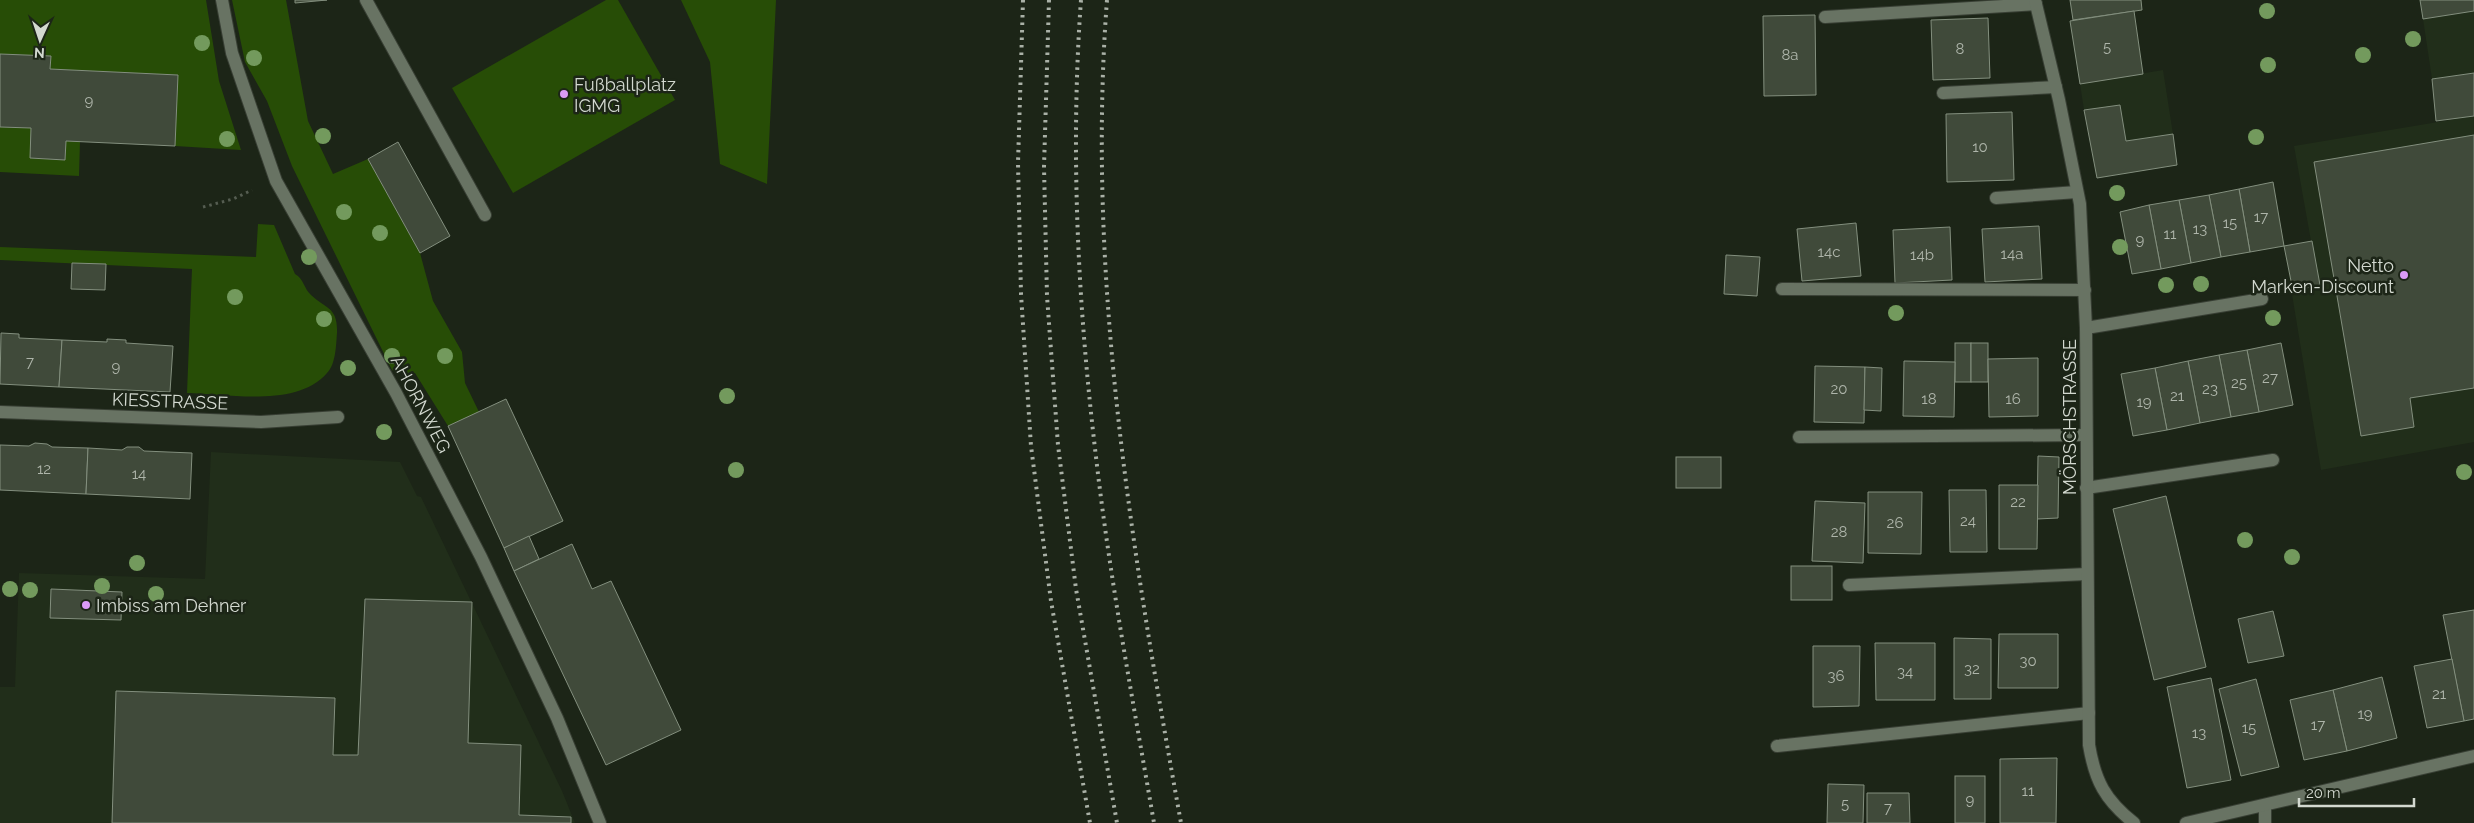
<svg xmlns="http://www.w3.org/2000/svg" width="2474" height="823" font-family="Raleway,sans-serif">
  <rect width="100%" height="100%" fill="#1c2517"/>
  <g fill="#212e1a">
    <path d="M2474,11V73L2432,79L2423,19Z"/>
    <path d="M2163,70L2173,134L2126,141L2120,105L2084,110L2080,84Z"/>
    <path d="M2474,116V442L2321,470L2284,246L2311,241L2294,146Z"/>
    <path d="M211,452L400,462L417,496L421,497L562,791L575,823H0V687H15L19,573L205,579Z"/>
  </g>
  <g fill="#274d06">
    <path d="M0,0H206L219,81L241,150L175,146L178,75L50,69L51,56L0,54Z"/>
    <path d="M232,0H286L308,121L333,174L368,159L420,253L433,301L462,352L465,383L479,412L448,426L415,373H399L392,370L292,166L267,101L245,62Z"/>
    <path d="M606,0H618L675,100L513,193L452,88Z"/>
    <path d="M681,0H776L767,184L720,164L710,62Z"/>
    <path d="M0,127L31,128V158L65,160L66,141H80L79,176L0,172Z"/>
    <path d="M258,224L274,225L295,274C304,279 304,289 311,295C326,309 338,307 337,333C336,345 336,364 327,373C297,408 228,394 187,393L192,269L0,260V247L256,257Z"/>
  </g>
  <g fill="#404a3a" stroke="#838f7e">
    <path d="M295,0H327L295,3Z"/>
    <path d="M2070,0H2141L2142,10L2073,20Z"/>
    <path d="M2420,0H2474V11L2423,19Z"/>
    <path d="M2134,11L2143,74L2080,84L2070,21Z"/>
    <path d="M1815,15L1816,95L1764,96L1763,16Z"/>
    <path d="M1988,18L1990,78L1933,80L1931,20Z"/>
    <path d="M0,54L51,56L50,69L178,75L175,146L66,141L65,160L30,158L31,128L0,127Z"/>
    <path d="M2474,73V116L2436,121L2432,79Z"/>
    <path d="M2120,105L2126,141L2173,134L2177,165L2097,178L2084,110Z"/>
    <path d="M2012,112L2014,180L1947,182L1946,114Z"/>
    <path d="M2474,135V388L2410,398L2414,427L2361,436L2314,162Z"/>
    <path d="M398,142L450,236L420,253L368,159Z"/>
    <path d="M2273,182L2284,246L2250,252L2239,189Z"/>
    <path d="M2239,189L2250,252L2221,257L2209,195Z"/>
    <path d="M2209,195L2221,257L2191,263L2179,200Z"/>
    <path d="M2179,200L2191,263L2161,269L2149,205Z"/>
    <path d="M2149,205L2161,269L2132,274L2120,212Z"/>
    <path d="M1856,223L1861,276L1802,281L1797,229Z"/>
    <path d="M2039,226L2042,279L1985,282L1982,229Z"/>
    <path d="M1950,227L1952,280L1895,283L1893,230Z"/>
    <path d="M2312,241L2320,285L2293,291L2284,246Z"/>
    <path d="M1726,255L1760,257L1757,296L1724,294Z"/>
    <path d="M72,263L106,264L105,290L71,289Z"/>
    <path d="M1,333L19,334V338L62,340L59,387L0,384Z"/>
    <path d="M107,339L126,340V343L173,346L170,392L59,387L62,340L107,342Z"/>
    <rect x="1955" y="343" width="16" height="39"/>
    <rect x="1971" y="343" width="17" height="39"/>
    <path d="M2281,343L2293,405L2259,412L2247,350Z"/>
    <path d="M2247,350L2259,412L2231,417L2219,355Z"/>
    <path d="M2219,355L2231,417L2200,423L2188,361Z"/>
    <path d="M2038,358V416L1989,417L1988,359Z"/>
    <path d="M1904,361L1955,362L1954,417L1903,416Z"/>
    <path d="M2188,361L2200,423L2167,430L2155,368Z"/>
    <path d="M1815,366L1865,367L1864,423L1814,422Z"/>
    <path d="M1865,367L1882,368L1881,411L1864,410Z"/>
    <path d="M2155,368L2167,430L2133,436L2121,374Z"/>
    <path d="M506,399L563,521L504,548L448,426Z"/>
    <path d="M35,443L47,444L52,447L88,448L86,494L0,490V445L29,446Z"/>
    <path d="M127,447H139L144,451L192,453L190,499L86,494L88,448L122,450Z"/>
    <path d="M2038,456L2059,457L2058,518L2037,519Z"/>
    <rect x="1676" y="457" width="45" height="31"/>
    <path d="M1999,485H2038L2037,549H1999Z"/>
    <path d="M1949,490H1986L1987,552H1950Z"/>
    <path d="M1868,492H1922L1921,554L1868,553Z"/>
    <path d="M2166,496L2206,667L2154,680L2113,509Z"/>
    <path d="M1815,501L1865,503L1863,563L1812,561Z"/>
    <path d="M529,536L539,559L514,571L504,548Z"/>
    <path d="M572,544L592,589L611,581L681,730L606,765L514,571Z"/>
    <rect x="1791" y="566" width="41" height="34"/>
    <path d="M51,589L122,592L121,620L50,618Z"/>
    <path d="M365,599L472,602L468,743L521,745L519,815L571,817V823H112L116,691L335,698L333,755H358Z"/>
    <path d="M2474,610V719L2464,721L2443,615Z"/>
    <path d="M2273,611L2284,656L2248,663L2238,619Z"/>
    <path d="M1999,634H2058V688H1998Z"/>
    <path d="M1954,638L1991,639V699H1954Z"/>
    <path d="M1875,643H1935V700H1876Z"/>
    <path d="M1813,646H1860L1859,706L1813,707Z"/>
    <path d="M2452,659L2464,721L2427,728L2414,666Z"/>
    <path d="M2382,677L2397,738L2347,751L2333,690Z"/>
    <path d="M2211,678L2231,780L2187,788L2167,687Z"/>
    <path d="M2256,679L2279,767L2241,776L2219,689Z"/>
    <path d="M2333,690L2347,751L2304,760L2290,700Z"/>
    <path d="M2057,758L2056,823H2000V759Z"/>
    <rect x="1955" y="776" width="30" height="47"/>
    <path d="M1828,784L1864,785L1863,823H1827Z"/>
    <path d="M1867,793H1909L1910,823H1867Z"/>
  </g>
  <g fill="none" stroke-linecap="round" stroke-linejoin="round">
    <defs>
      <g id="service">
        <path d="M366,0L485,215"/>
        <path d="M1825,17L2036,4"/>
        <path d="M1943,93L2056,87"/>
        <path d="M1996,198L2077,192"/>
        <path d="M1782,289L2085,290"/>
        <path d="M2086,328L2262,299"/>
        <path d="M1799,437L2086,435"/>
        <path d="M2086,488L2273,460"/>
        <path d="M1849,585L2087,574"/>
        <path d="M1777,746L2089,713"/>
      </g>
      <g id="minor">
        <path d="M222,0L232,53L276,181L396,393L481,557L557,718L600,823"/>
        <path d="M2035,0L2059,100L2080,204L2086,328L2089,745C2095,781 2105,800 2134,823"/>
        <path d="M0,412L261,422L338,417"/>
        <path d="M2265,805V823"/>
        <path d="M2186,823L2474,756"/>
      </g>
    </defs>
    <use href="#service" stroke="#383f34" stroke-width="14"/>
    <use href="#minor" stroke="#383f34" stroke-width="14"/>
    <path stroke="#555d51" stroke-width="3" stroke-dasharray="2.5 4" stroke-linecap="butt" d="M203,207L233,199L252,190"/>
    <use href="#service" stroke="#687363" stroke-width="12"/>
    <use href="#minor" stroke="#687363" stroke-width="12"/>
    <g stroke="#aab1a7" stroke-width="4" stroke-dasharray="2.5 5" stroke-linecap="butt">
      <path d="M1023,0L1018,163L1021,294L1031,446L1051,601L1090,823"/>
      <path d="M1049,0L1044,167L1047,296L1058,445L1076,589L1117,823"/>
      <path d="M1081,0C1070,151 1078,307 1096,457C1110,580 1133,701 1154,823"/>
      <path d="M1107,0C1086,276 1132,552 1181,823"/>
    </g>
  </g>
  <g fill="#739a5d">
    <circle cx="2267" cy="11" r="8"/>
    <circle cx="2413" cy="39" r="8"/>
    <circle cx="202" cy="43" r="8"/>
    <circle cx="2363" cy="55" r="8"/>
    <circle cx="254" cy="58" r="8"/>
    <circle cx="2268" cy="65" r="8"/>
    <circle cx="323" cy="136" r="8"/>
    <circle cx="2256" cy="137" r="8"/>
    <circle cx="227" cy="139" r="8"/>
    <circle cx="2117" cy="193" r="8"/>
    <circle cx="344" cy="212" r="8"/>
    <circle cx="380" cy="233" r="8"/>
    <circle cx="2120" cy="247" r="8"/>
    <circle cx="309" cy="257" r="8"/>
    <circle cx="2201" cy="284" r="8"/>
    <circle cx="2166" cy="285" r="8"/>
    <circle cx="235" cy="297" r="8"/>
    <circle cx="1896" cy="313" r="8"/>
    <circle cx="2273" cy="318" r="8"/>
    <circle cx="324" cy="319" r="8"/>
    <circle cx="392" cy="356" r="8"/>
    <circle cx="445" cy="356" r="8"/>
    <circle cx="348" cy="368" r="8"/>
    <circle cx="727" cy="396" r="8"/>
    <circle cx="384" cy="432" r="8"/>
    <circle cx="736" cy="470" r="8"/>
    <circle cx="2464" cy="472" r="8"/>
    <circle cx="2245" cy="540" r="8"/>
    <circle cx="2292" cy="557" r="8"/>
    <circle cx="137" cy="563" r="8"/>
    <circle cx="102" cy="586" r="8"/>
    <circle cx="10" cy="589" r="8"/>
    <circle cx="30" cy="590" r="8"/>
    <circle cx="156" cy="594" r="8"/>
  </g>
  <g fill="#da9af6" stroke="#1c2517" stroke-width="2">
    <circle cx="564" cy="94" r="5"/>
    <circle cx="2404" cy="275" r="5"/>
    <circle cx="86" cy="605" r="5"/>
  </g>
  <g text-anchor="middle" dominant-baseline="central" stroke-width="5" stroke-linejoin="round" paint-order="stroke">
    <g font-size="15" fill="#aeb5aa">
      <text x="2107" y="47">5</text>
      <text x="1960" y="49">8</text>
      <text x="1790" y="55">8a</text>
      <text x="89" y="101">9</text>
      <text x="1980" y="147">10</text>
      <text x="2261" y="217">17</text>
      <text x="2230" y="223">15</text>
      <text x="2200" y="229">13</text>
      <text x="2170" y="234">11</text>
      <text x="2140" y="240">9</text>
      <text x="1829" y="252">14c</text>
      <text x="2012" y="254">14a</text>
      <text x="1922" y="255">14b</text>
      <text x="30" y="362">7</text>
      <text x="116" y="367">9</text>
      <text x="2270" y="378">27</text>
      <text x="2239" y="383">25</text>
      <text x="1839" y="389">20</text>
      <text x="2210" y="389">23</text>
      <text x="2177" y="396">21</text>
      <text x="1929" y="399">18</text>
      <text x="2013" y="399">16</text>
      <text x="2144" y="402">19</text>
      <text x="44" y="469">12</text>
      <text x="139" y="474">14</text>
      <text x="2018" y="502">22</text>
      <text x="1968" y="521">24</text>
      <text x="1895" y="523">26</text>
      <text x="1839" y="532">28</text>
      <text x="2028" y="661">30</text>
      <text x="1972" y="669">32</text>
      <text x="1905" y="672">34</text>
      <text x="1836" y="676">36</text>
      <text x="2439" y="694">21</text>
      <text x="2365" y="714">19</text>
      <text x="2318" y="725">17</text>
      <text x="2249" y="728">15</text>
      <text x="2199" y="733">13</text>
      <text x="2028" y="791">11</text>
      <text x="1970" y="800">9</text>
      <text x="1845" y="804">5</text>
      <text x="1888" y="808">7</text>
    </g>
    <g font-size="18" fill="#d3d9d0" stroke="#1c2517" text-anchor="start">
      <text x="574" y="84">Fußballplatz<tspan x="574" dy="21">IGMG</tspan></text>
      <text x="2394" y="265" text-anchor="end">Netto<tspan x="2394" dy="21">Marken-Discount</tspan></text>
      <text x="96" y="605">Imbiss am Dehner</text>
    </g>
    <g font-size="18" fill="#d3d9d0" stroke="#1c2517">
      <text transform="translate(170 401) rotate(2)">KIESSTRASSE</text>
      <text transform="translate(421 404) rotate(62)">AHORNWEG</text>
      <text transform="translate(2069 417) rotate(-90)">MÖRSCHSTRASSE</text>
    </g>
  </g>
  <g transform="translate(40 40) rotate(183)" stroke="#1c2517" stroke-width="4" paint-order="stroke">
  <path d="M0-4L9 19L0 12L-9 19Z" fill="#d3d9d0"/>
  <text y="-8" font-size="14" font-weight="bold" text-anchor="middle" fill="#d3d9d0">N</text>
  </g>
  <path d="M2299 798v8h115v-8" fill="none" stroke="#d3d9d0" stroke-width="2.5"/>
  <text x="2306" y="798" font-size="15" fill="#d3d9d0" stroke="#1c2517" stroke-width="4" paint-order="stroke">20 m</text>
</svg>
